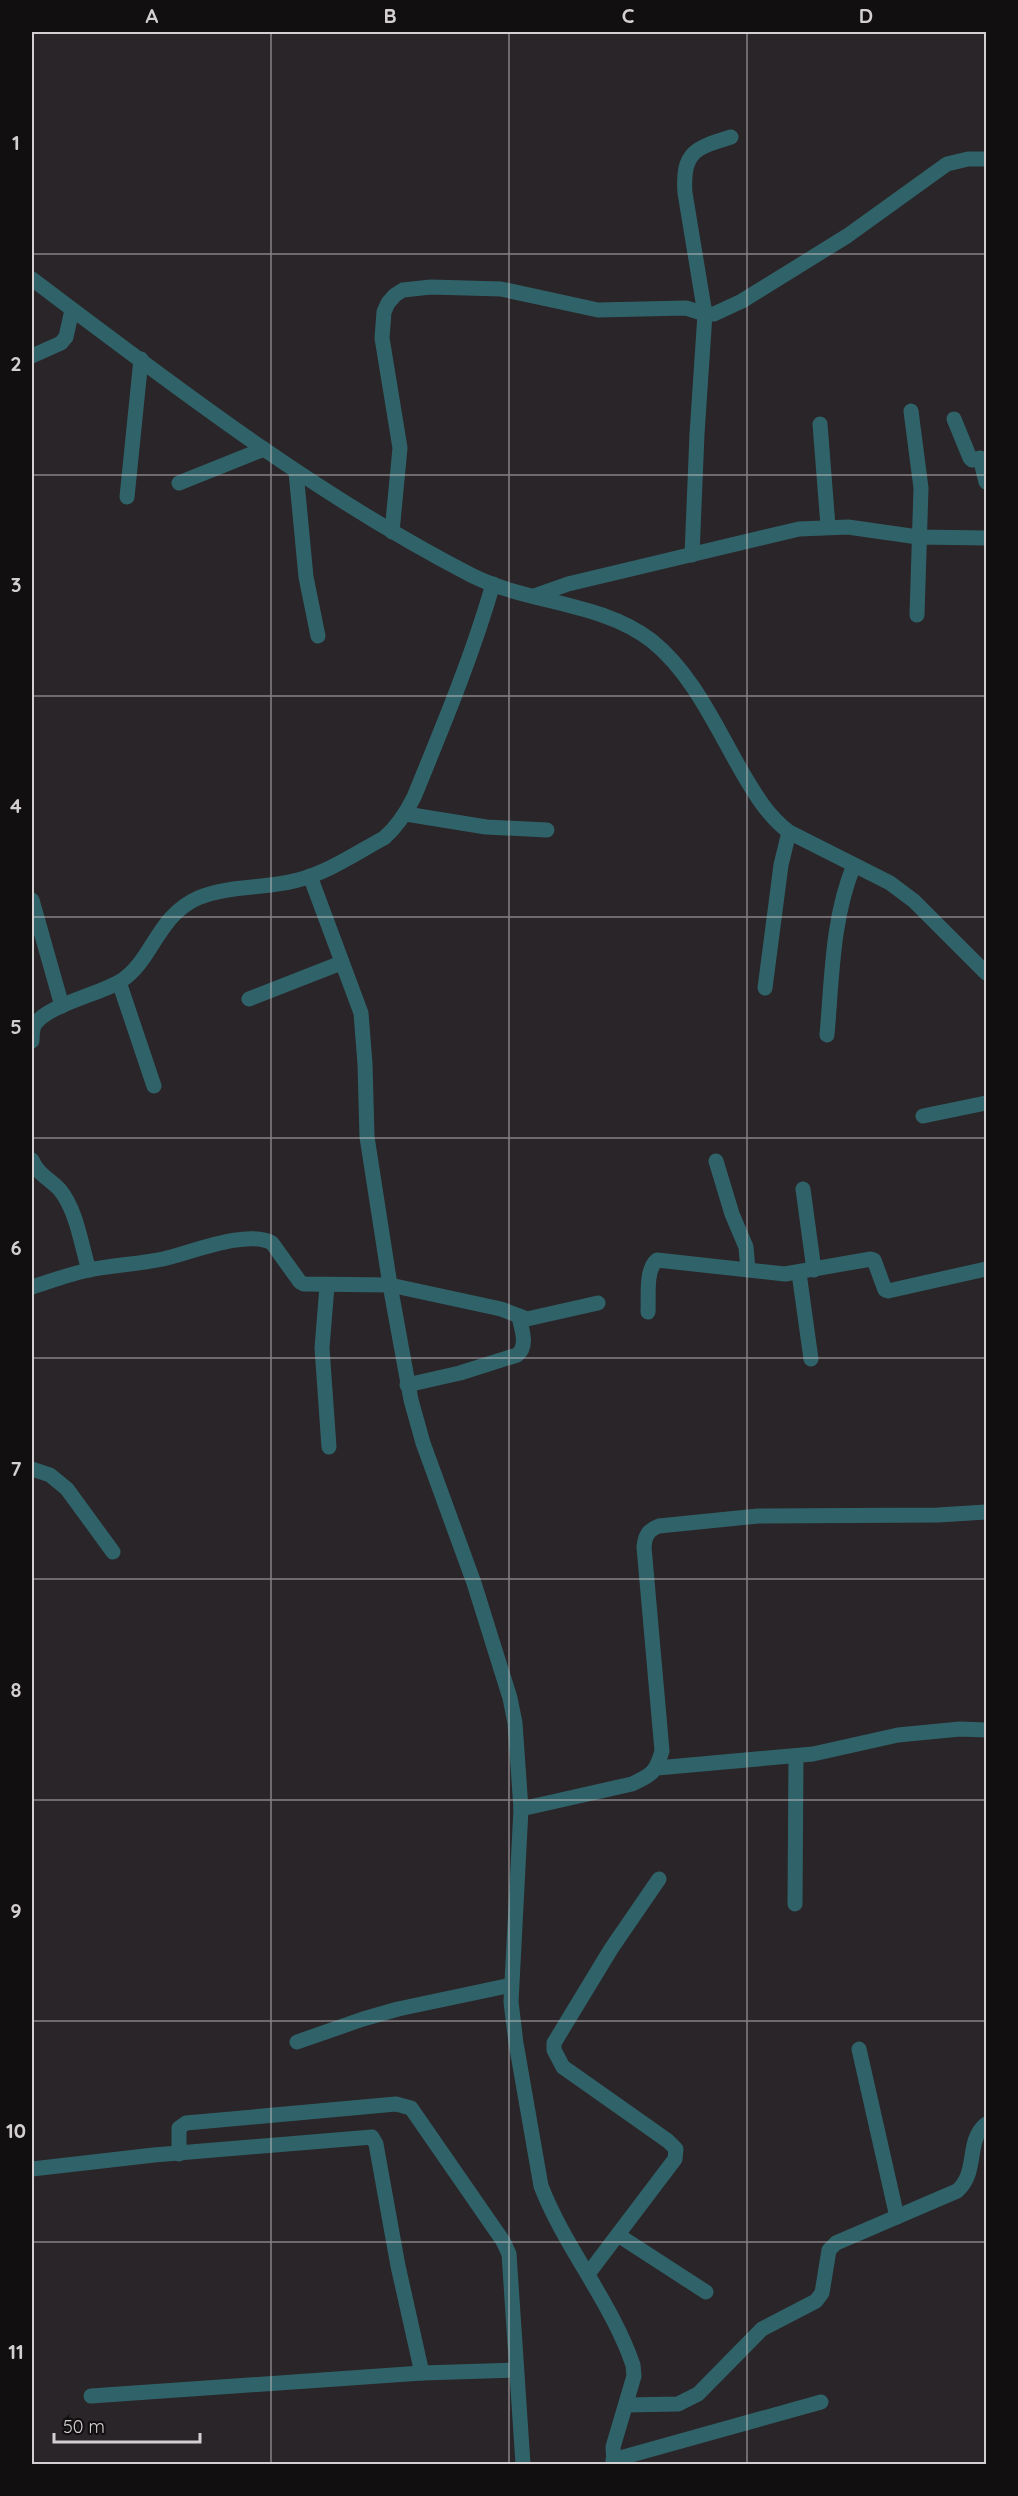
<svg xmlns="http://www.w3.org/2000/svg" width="1018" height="2496" font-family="Quicksand,sans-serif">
  <rect width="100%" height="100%" fill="#2a2528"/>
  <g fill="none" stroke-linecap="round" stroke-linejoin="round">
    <g stroke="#306369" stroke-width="15">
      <path d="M32,279C173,385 314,494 471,575C528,604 600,601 652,641C693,674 716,727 742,772C755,794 767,815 789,832L890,883L914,901L986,973"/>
      <path d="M32,356L61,343L66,337L72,310"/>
      <path d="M911,411L921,488L917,615"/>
      <path d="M954,419L970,458L972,460L980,458L986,482"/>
      <path d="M820,424L828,526"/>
      <path d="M296,472L306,577L318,636"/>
      <path d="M179,483L264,449"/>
      <path d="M127,497L141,359"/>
      <path d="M392,532L400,448L382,338L384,312L388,303L395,295L403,290L431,287L501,289L598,310L686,308L705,314H714L742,301L847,236L947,164L968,159H986"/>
      <path d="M692,555L697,434L705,314L685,193C682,152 695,148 731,137"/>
      <path d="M534,596L568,584L799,529L848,527L918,537L986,538"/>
      <path d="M406,814L486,827L547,830"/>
      <path d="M310,876L361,1013L365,1064L367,1137L390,1285L411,1400L423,1443L474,1583L510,1698L515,1723L521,1809L511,2002L516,2043L541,2186C565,2248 611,2301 633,2365L634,2376L613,2447L614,2464"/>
      <path d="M32,900L62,1006"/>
      <path d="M119,982L154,1086"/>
      <path d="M765,988L781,865L789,832"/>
      <path d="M249,999L341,963"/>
      <path d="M827,1035C832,978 832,918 854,865"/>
      <path d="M32,1041C32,1035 32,1029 35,1024C48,1005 100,994 121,981C153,960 157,916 198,898C229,885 265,889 298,880C329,872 356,853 384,838C398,826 406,813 414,797C443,726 472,657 493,584"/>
      <path d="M923,1116L986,1103"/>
      <path d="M32,1160C38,1175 50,1179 60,1190C77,1211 81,1245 89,1270"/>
      <path d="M716,1161L732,1214L746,1247L748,1270"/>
      <path d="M803,1189L814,1270"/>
      <path d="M799,1273L811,1359"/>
      <path d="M327,1286L322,1348L329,1447"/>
      <path d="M32,1287C51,1281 70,1274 89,1270C114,1265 139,1264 163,1259C190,1253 247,1229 272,1243L300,1282L304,1284L390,1285L501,1309L527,1319L598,1303"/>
      <path d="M648,1312C649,1297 645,1270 657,1260L785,1274L871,1259L874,1260L885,1290L888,1291L986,1269"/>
      <path d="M407,1385L460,1373L517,1355C529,1346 521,1328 519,1316"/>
      <path d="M32,1469L50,1475L67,1489L113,1552"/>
      <path d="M657,1768L813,1754L898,1735L960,1729L986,1730"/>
      <path d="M521,1809L632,1784C652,1775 656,1772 662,1751L644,1547C645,1536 648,1530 659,1526L758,1516L938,1515L986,1512"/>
      <path d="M795,1904L796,1756"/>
      <path d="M297,2042L363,2019L398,2009L511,1985"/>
      <path d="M859,2049L897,2217"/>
      <path d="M179,2154V2128L186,2123L396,2104L411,2108L503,2241L509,2254L523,2464"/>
      <path d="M32,2169L154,2155L372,2137L376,2144L398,2266L422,2373"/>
      <path d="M618,2235L706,2292"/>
      <path d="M588,2274L675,2159L676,2149L668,2141L563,2067L554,2050V2043L611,1949L659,1879"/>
      <path d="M91,2396L422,2373L515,2370"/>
      <path d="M626,2405L678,2404L698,2394L762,2329L816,2301L822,2293L829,2250L836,2243L957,2191C979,2172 965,2141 986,2124"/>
      <path d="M613,2460L821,2402"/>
    </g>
  </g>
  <path fill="none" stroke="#d4d0d2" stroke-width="1.5" stroke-opacity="0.55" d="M271,32V2464M509,32V2464M747,32V2464M32,254H986M32,475H986M32,696H986M32,917H986M32,1138H986M32,1358H986M32,1579H986M32,1800H986M32,2021H986M32,2242H986"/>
  <rect width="1018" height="2496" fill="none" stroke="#110f10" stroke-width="66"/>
  <path d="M54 2433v9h146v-9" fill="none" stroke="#d4d0d2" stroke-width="3"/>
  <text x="63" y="2433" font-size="18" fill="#d4d0d2" stroke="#110f10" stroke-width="4.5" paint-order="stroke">50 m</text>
  <rect x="33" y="33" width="952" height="2430" fill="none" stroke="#d4d0d2" stroke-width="2"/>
  <g font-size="20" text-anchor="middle" font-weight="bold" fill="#d4d0d2">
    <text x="152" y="23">A</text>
    <text x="390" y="23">B</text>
    <text x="628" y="23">C</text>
    <text x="866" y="23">D</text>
    <text x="16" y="150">1</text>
    <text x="16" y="371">2</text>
    <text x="16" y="592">3</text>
    <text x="16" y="813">4</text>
    <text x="16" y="1034">5</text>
    <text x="16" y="1255">6</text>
    <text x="16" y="1476">7</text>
    <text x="16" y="1697">8</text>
    <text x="16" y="1918">9</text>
    <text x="16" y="2138">10</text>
    <text x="16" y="2359">11</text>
  </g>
</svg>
